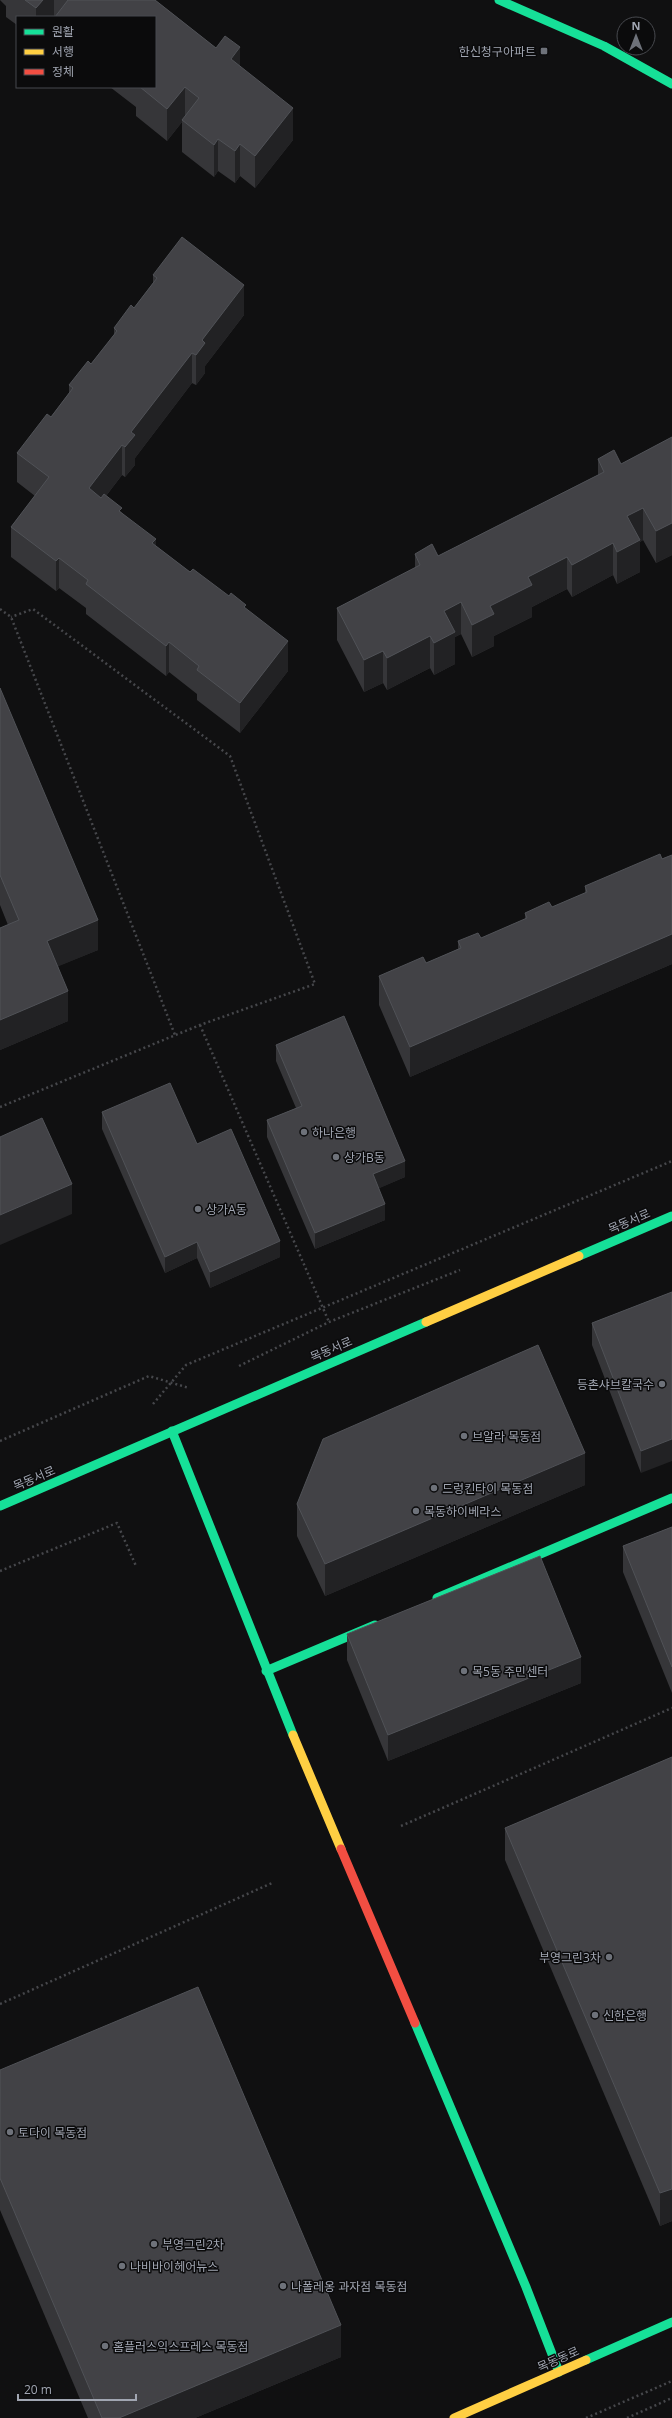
<svg xmlns="http://www.w3.org/2000/svg" width="672" height="2418" font-family="'Open Sans','Noto Sans KR',sans-serif">
  <rect width="100%" height="100%" fill="#101011"/>
  <g fill="none" stroke-linecap="round" stroke-linejoin="round">
    <g stroke="#46474b" stroke-width="2.5" stroke-dasharray="2 3" stroke-linecap="butt">
      <path d="M0,609L11,617L175,1035"/>
      <path d="M200,1025L329,1322"/>
      <path d="M0,1107L200,1025L315,984L230,756L33,609L11,617"/>
      <path d="M239,1366L329,1322L460,1270"/>
      <path d="M153,1404L186,1365L672,1161"/>
      <path d="M0,1441L149,1376L189,1388"/>
      <path d="M0,1571L117,1523L136,1566"/>
      <path d="M401,1826L672,1708"/>
      <path d="M0,2004L272,1883"/>
      <path d="M586,2418L672,2381"/>
      <path d="M627,2418L672,2398"/>
    </g>
    <g stroke="#16e098" stroke-width="9">
      <path d="M499,0L604,46L672,84"/>
      <path d="M579,1256L672,1216"/>
      <path d="M172,1431L293,1735"/>
      <path d="M0,1506L426,1322"/>
      <path d="M437,1598L672,1498"/>
      <path d="M266,1671L375,1625"/>
      <path d="M415,2023L526,2287L559,2372"/>
      <path d="M586,2360L672,2322"/>
    </g>
    <g stroke="#ffcf43" stroke-width="9">
      <path d="M426,1322L579,1256"/>
      <path d="M293,1735L341,1849"/>
      <path d="M454,2418L586,2360"/>
    </g>
    <path stroke="#f24e42" stroke-width="9" d="M341,1849L415,2023"/>
  </g>
  <g fill="#363639">
    <path d="M0,0H155L216,48L240,66L293,140L255,188L240,176L235,183L218,171L214,177L182,152V122L167,141L136,116V107L110,87H155V17H17V25L6,17V6Z"/>
    <path d="M153,275L244,315L205,366V373L196,385L192,383L135,458V465L125,477L122,475L106,496L122,513L156,546L190,572L246,609L288,671L240,733L197,700V694L169,672L166,676L86,614V608L59,588L56,591L11,557V527L35,496L17,482V453L51,417L69,393V385L91,364L114,335V328L134,308L153,283Z"/>
    <path d="M672,437V555L656,563L643,540L640,542V572L617,584L613,575L572,597L567,589L532,607V617L494,636V646L472,657L461,634L455,637V664L434,675L430,668L387,690L383,683L364,692L337,640V608L415,568V554L438,556L598,475V459L621,464Z"/>
    <path d="M0,688L98,950L58,966L68,1021L0,1050V928L8,925L0,905Z"/>
    <path d="M672,855V964L410,1077L379,1005V976L426,963L458,949V941L481,938L525,919V913L552,907L585,893V886Z"/>
    <path d="M276,1045L405,1177L379,1188L385,1220L315,1249L267,1137V1120L296,1108L276,1061Z"/>
    <path d="M102,1112L197,1144L280,1257L210,1288L197,1258L165,1273L102,1129Z"/>
    <path d="M672,1292L641,1473L592,1345V1323Z"/>
    <path d="M585,1485L325,1596L297,1536V1504Z"/>
    <path d="M672,1527V1693L623,1572V1546Z"/>
    <path d="M347,1634L581,1683L388,1761L347,1660Z"/>
    <path d="M672,1757V2221L660,2226L505,1860V1828Z"/>
    <path d="M0,2070L341,2357L195,2418H88L0,2210Z"/>
  </g>
  <g fill="#222224">
    <path d="M43,0H54V17H36V8Z"/>
    <path d="M240,47V79L231,59Z"/>
    <path d="M185,87V119L182,120V122L167,141V109Z"/>
    <path d="M293,108V140L255,188V156Z"/>
    <path d="M218,139V171L214,177V145Z"/>
    <path d="M240,144V176L235,183V151Z"/>
    <path d="M244,285V315L205,366V373L196,385V355L202,340Z"/>
    <path d="M192,353V383L135,458V465L125,477V447L131,432Z"/>
    <path d="M122,445V475L89,518V488Z"/>
    <path d="M643,508V540L640,542V572L617,584V552L627,516Z"/>
    <path d="M672,523V555L656,563V531Z"/>
    <path d="M156,539V569L152,543Z"/>
    <path d="M613,543V575L572,597V565Z"/>
    <path d="M567,557V589L532,607V617L494,636V646L472,657V625L490,606L528,577Z"/>
    <path d="M59,558V588L56,591V561Z"/>
    <path d="M461,602V634L455,637V664L434,675V643L444,611Z"/>
    <path d="M430,636V668L387,690V658Z"/>
    <path d="M288,641V671L240,733V703Z"/>
    <path d="M169,642V672L166,676V646Z"/>
    <path d="M383,651V683L364,692V660Z"/>
    <path d="M98,920V950L47,971V941Z"/>
    <path d="M672,934V964L410,1077V1047Z"/>
    <path d="M68,991V1021L0,1050V1020Z"/>
    <path d="M405,1161V1177L373,1191V1174Z"/>
    <path d="M72,1184V1214L0,1245V1215Z"/>
    <path d="M385,1204V1220L315,1249V1233Z"/>
    <path d="M280,1241V1257L210,1288V1272Z"/>
    <path d="M197,1242V1258L165,1273V1257Z"/>
    <path d="M672,1439V1461L641,1473V1451Z"/>
    <path d="M585,1453V1485L325,1596V1564Z"/>
    <path d="M581,1657V1683L388,1761V1735Z"/>
    <path d="M672,2189V2221L660,2226V2193Z"/>
    <path d="M341,2325V2357L195,2418H119Z"/>
  </g>
  <g fill="#424246" stroke="#505257">
    <path d="M25,0H43L36,8Z"/>
    <path d="M68,0H155L216,48L225,36L240,47L231,59L293,108L255,156L240,144L235,151L218,139L214,145L182,120L199,98L185,87L167,109L140,87H155V17H55Z"/>
    <path d="M182,237L244,285L202,340L205,343L196,355L192,353L131,432L135,435L125,447L122,445L89,488L101,498L104,494L122,508L119,511L156,539L152,543L190,572L193,569L229,596L231,593L246,605L244,607L288,641L240,703L197,670L199,666L169,642L166,646L86,584L88,580L59,558L56,561L11,527L49,477L17,453L47,414L51,417L73,388L69,385L88,361L91,364L117,331L114,328L131,305L134,308L157,278L153,275Z"/>
    <path d="M672,437V523L656,531L643,508L627,516L640,540L617,552L613,543L572,565L567,557L528,577L532,585L490,606L494,614L472,625L461,602L444,611L455,632L434,643L430,636L387,658L383,651L364,660L337,608L420,565L415,554L432,544L438,556L604,472L598,459L614,450L621,464Z"/>
    <path d="M0,688L98,920L47,941L68,991L0,1020V928L19,920L0,875Z"/>
    <path d="M660,854L662,859L672,855V934L410,1047L379,976L423,957L426,963L461,948L458,941L478,933L481,938L527,918L525,913L549,902L552,907L587,892L585,886Z"/>
    <path d="M344,1016L405,1161L373,1174L385,1204L315,1233L267,1120L302,1106L276,1045Z"/>
    <path d="M170,1083L197,1144L231,1129L280,1241L210,1272L197,1242L165,1257L102,1112Z"/>
    <path d="M42,1118L72,1184L0,1215V1137Z"/>
    <path d="M672,1292V1439L641,1451L592,1323Z"/>
    <path d="M538,1345L585,1453L325,1564L297,1504L323,1439Z"/>
    <path d="M672,1527V1667L623,1546Z"/>
    <path d="M540,1556L581,1657L388,1735L347,1634Z"/>
    <path d="M672,1757V2189L660,2193L505,1828Z"/>
    <path d="M198,1987L341,2325L119,2418H102L0,2178V2070Z"/>
  </g>
  <g fill="#6e727a" stroke="#0b0b0c" stroke-width="1.5">
    <rect x="540" y="47" width="8" height="8" rx="2"/>
    <circle cx="304" cy="1132" r="4"/>
    <circle cx="336" cy="1157" r="4"/>
    <circle cx="198" cy="1209" r="4"/>
    <circle cx="662" cy="1384" r="4"/>
    <circle cx="464" cy="1436" r="4"/>
    <circle cx="434" cy="1488" r="4"/>
    <circle cx="416" cy="1511" r="4"/>
    <circle cx="464" cy="1671" r="4"/>
    <circle cx="609" cy="1957" r="4"/>
    <circle cx="595" cy="2015" r="4"/>
    <circle cx="10" cy="2132" r="4"/>
    <circle cx="154" cy="2244" r="4"/>
    <circle cx="122" cy="2266" r="4"/>
    <circle cx="283" cy="2286" r="4"/>
    <circle cx="105" cy="2346" r="4"/>
  </g>
  <g text-anchor="middle" dominant-baseline="central" stroke-width="3" stroke-linejoin="round" paint-order="stroke">
    <g font-size="12" fill="#a1a6b2" stroke="#0b0b0c" text-anchor="start">
      <text x="536" y="51" text-anchor="end">한신청구아파트</text>
      <text x="312" y="1132">하나은행</text>
      <text x="344" y="1157">상가B동</text>
      <text x="206" y="1209">상가A동</text>
      <text x="654" y="1384" text-anchor="end">등촌샤브칼국수</text>
      <text x="472" y="1436">브알라 목동점</text>
      <text x="442" y="1488">드렁킨타이 목동점</text>
      <text x="424" y="1511">목동하이베라스</text>
      <text x="472" y="1671">목5동 주민센터</text>
      <text x="601" y="1957" text-anchor="end">부영그린3차</text>
      <text x="603" y="2015">신한은행</text>
      <text x="18" y="2132">토다이 목동점</text>
      <text x="162" y="2244">부영그린2차</text>
      <text x="130" y="2266">나비바이헤어뉴스</text>
      <text x="291" y="2286">나폴레옹 과자점 목동점</text>
      <text x="113" y="2346">홈플러스익스프레스 목동점</text>
    </g>
    <g font-size="12" fill="#a1a6b2" stroke="#0b0b0c">
      <text transform="translate(629 1221) rotate(-23)">목동서로</text>
      <text transform="translate(331 1349) rotate(-23)">목동서로</text>
      <text transform="translate(34 1478) rotate(-23)">목동서로</text>
      <text transform="translate(558 2359) rotate(-24)">목동동로</text>
    </g>
  </g>
  <rect x="16" y="16" width="140" height="72" fill="#0b0b0c" stroke="#47494e"/>
  <rect x="24" y="29" width="20" height="6" fill="#16e098" stroke="#47494e"/>
  <text x="52" y="36" font-size="12" fill="#a1a6b2">원활</text>
  <rect x="24" y="49" width="20" height="6" fill="#ffcf43" stroke="#47494e"/>
  <text x="52" y="56" font-size="12" fill="#a1a6b2">서행</text>
  <rect x="24" y="69" width="20" height="6" fill="#f24e42" stroke="#47494e"/>
  <text x="52" y="76" font-size="12" fill="#a1a6b2">정체</text>
  <g transform="translate(636 36)"><circle r="19" fill="#0b0b0c" stroke="#47494e"/>
  <path d="M0-3L7 15L0 10L-7 15Z" fill="#6e727a"/>
  <text y="-6" font-size="11" font-weight="bold" text-anchor="middle" fill="#a1a6b2">N</text>
  </g>
  <path d="M18 2394v6h118v-6" fill="none" stroke="#a1a6b2" stroke-width="2"/>
  <text x="24" y="2394" font-size="12" fill="#a1a6b2" stroke="#0b0b0c" stroke-width="3" paint-order="stroke">20 m</text>
</svg>
